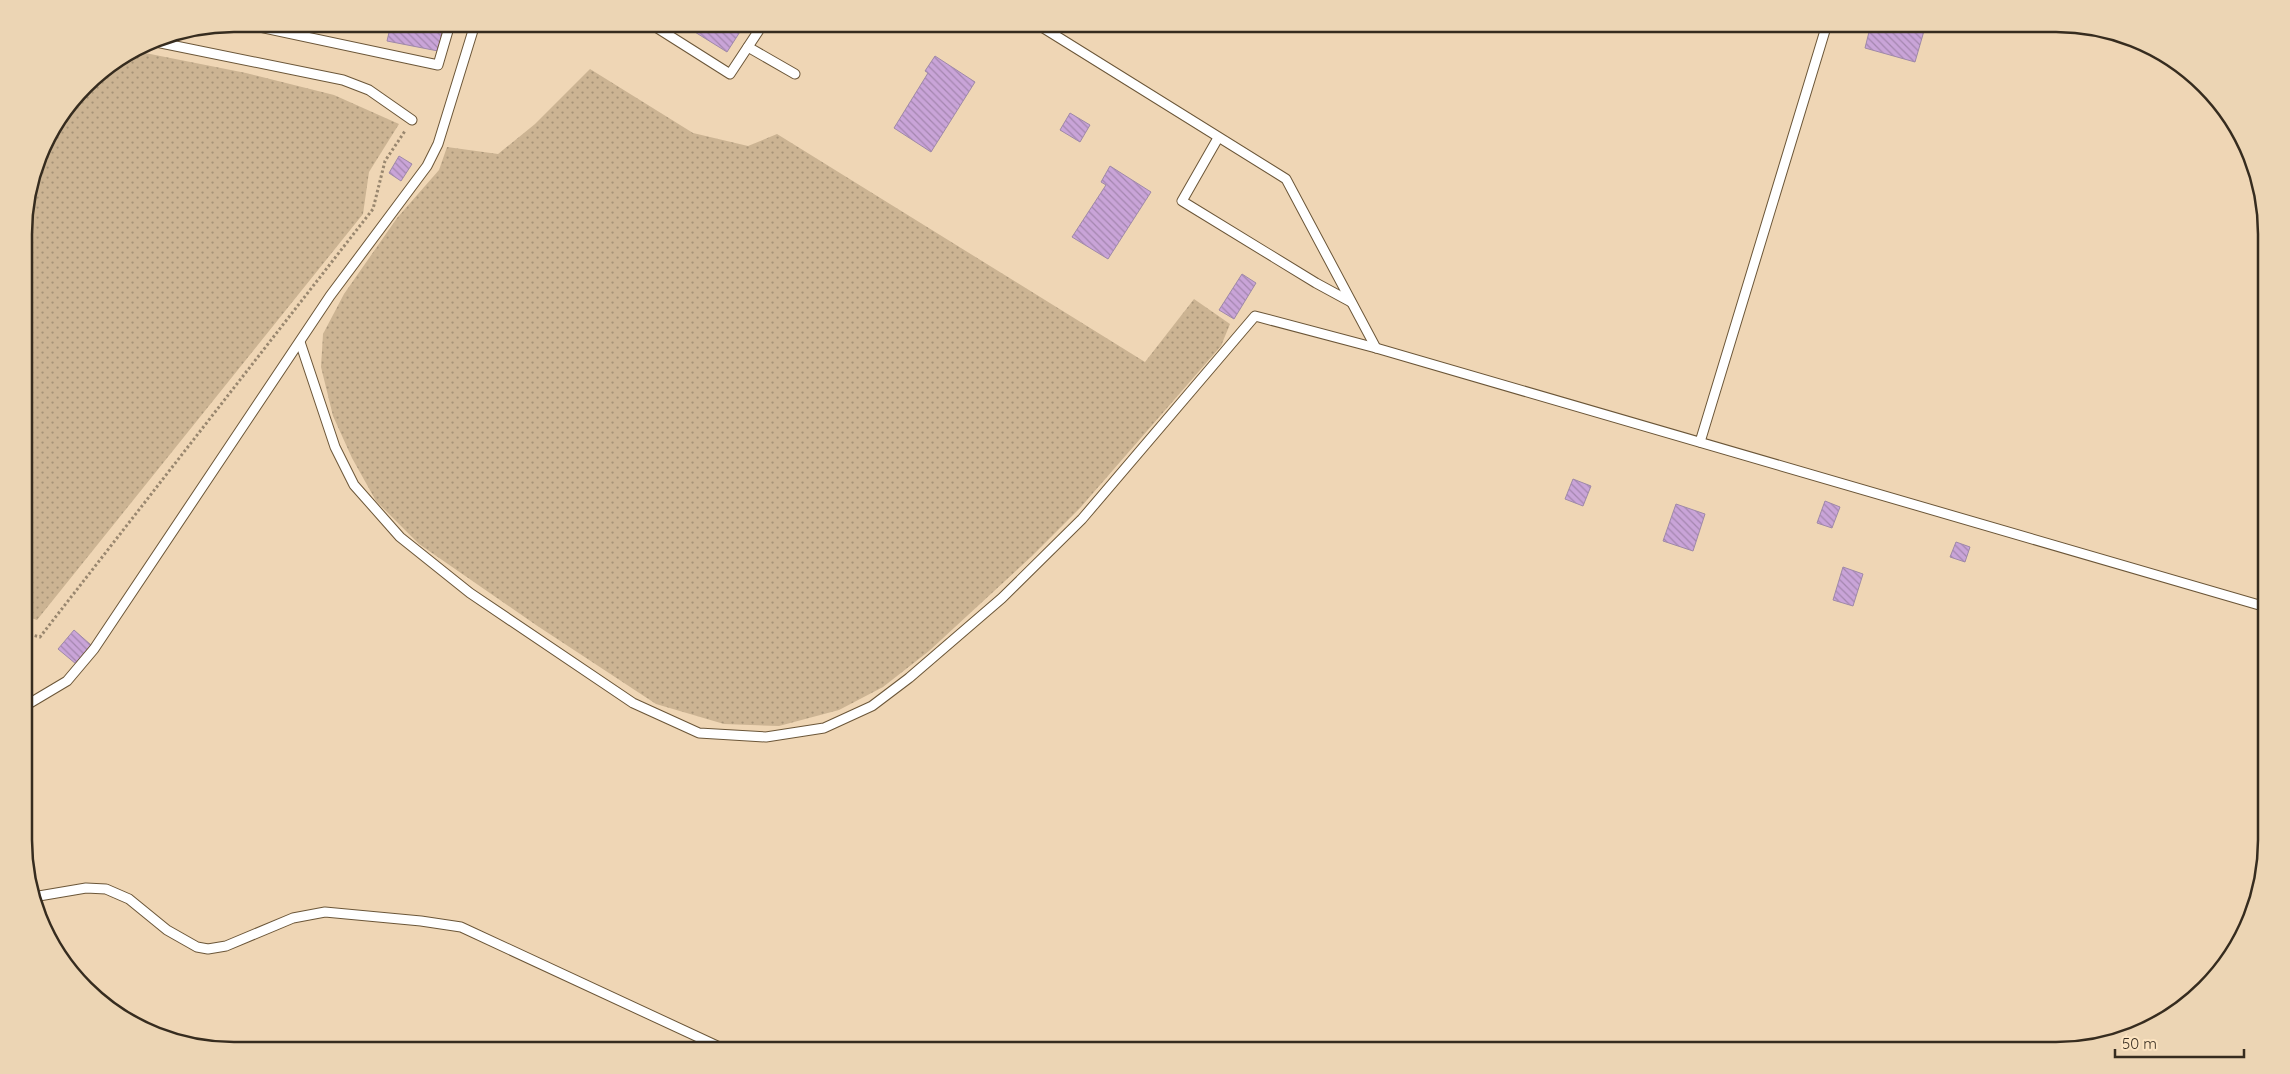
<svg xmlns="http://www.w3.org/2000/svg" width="2290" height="1074" font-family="Quicksand,sans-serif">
  <defs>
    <pattern id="grass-dots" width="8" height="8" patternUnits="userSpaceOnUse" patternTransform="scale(1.25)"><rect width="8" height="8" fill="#ccb493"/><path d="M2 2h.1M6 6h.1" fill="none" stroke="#a69377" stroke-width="1.8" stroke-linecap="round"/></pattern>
    <pattern id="building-back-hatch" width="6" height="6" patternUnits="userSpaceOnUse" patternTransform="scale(1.25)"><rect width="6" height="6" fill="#c9a4d8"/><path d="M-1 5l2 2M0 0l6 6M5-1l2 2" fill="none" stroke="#a486af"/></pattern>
  </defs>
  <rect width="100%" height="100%" fill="#efd6b5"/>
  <g fill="url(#grass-dots)">
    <path d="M135,51L246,73L334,95L399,124L369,172L363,214L37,620L25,616L24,220L45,141L95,76Z"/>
    <path d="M590,69L693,133L748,146L777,134L1145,362L1194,299L1230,324L1221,346L1080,508L1032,556L929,651L883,687L839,710L779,726L724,724L656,704L536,625L419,544L376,501L352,458L333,416L321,367L323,334L344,294L397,218L439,170L447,147L498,154L535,124Z"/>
  </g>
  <g fill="url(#building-back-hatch)" stroke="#9f89a8">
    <path d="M391,24H444L438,51L387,41Z"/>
    <path d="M682,24H745L727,52Z"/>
    <path d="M795,24H813L808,32Z"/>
    <path d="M1871,24H1926L1915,62L1865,48Z"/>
    <path d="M935,56L975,82L931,152L894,128L928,73L925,71Z"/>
    <path d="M1070,113L1090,125L1080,142L1060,130Z"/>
    <path d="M399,156L412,164L401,181L389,173Z"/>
    <path d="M1110,166L1151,192L1108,259L1072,237L1106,185L1101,182Z"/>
    <path d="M1242,274L1256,283L1234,319L1219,310Z"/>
    <path d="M1573,479L1591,486L1583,506L1565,499Z"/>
    <path d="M1825,501L1840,507L1832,528L1817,523Z"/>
    <path d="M1676,504L1705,514L1693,551L1663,541Z"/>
    <path d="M1956,542L1970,547L1965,562L1950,557Z"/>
    <path d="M1843,567L1863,574L1853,606L1833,600Z"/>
    <path d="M74,630L91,645L76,664L58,649Z"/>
  </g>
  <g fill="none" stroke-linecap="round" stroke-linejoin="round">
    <defs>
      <g id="lane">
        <path d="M245,24L438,65L450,24"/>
        <path d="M651,24L730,74L763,24"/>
        <path d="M1037,24L1286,179L1376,348"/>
        <path d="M151,41L343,80L369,90L412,120"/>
        <path d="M748,47L795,74"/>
        <path d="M1218,138L1182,201L1316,283L1351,302"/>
        <path d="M300,342L335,447L354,485L400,537L470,593L633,703L699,733L766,737L824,728L872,706L909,678L1002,598L1082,519L1255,316L1376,348L2266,607"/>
        <path d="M1700,442L1827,24"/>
        <path d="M25,706L67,681L94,649L330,296L427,166L438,144L475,24"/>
        <path d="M33,897L86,888L106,889L129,899L167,930L197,947L208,949L226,946L293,918L325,912L421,921L461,927L726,1050"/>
      </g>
    </defs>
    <use href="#lane" stroke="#6b5638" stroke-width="11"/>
    <path stroke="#99876f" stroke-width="3" stroke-dasharray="2.5 2.5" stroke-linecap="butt" d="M25,633L40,637L373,209L385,161L405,131"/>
    <use href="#lane" stroke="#fff" stroke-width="9"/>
  </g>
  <path d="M0 0H2290V1074H0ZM234 32H2056A202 202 0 0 1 2258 234V840A202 202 0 0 1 2056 1042H234A202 202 0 0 1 32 840V234A202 202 0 0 1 234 32Z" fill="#ecd5b4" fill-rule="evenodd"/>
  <path fill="none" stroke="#362c1f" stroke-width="2.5" d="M234 32H2056A202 202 0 0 1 2258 234V840A202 202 0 0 1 2056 1042H234A202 202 0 0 1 32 840V234A202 202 0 0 1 234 32Z"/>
  <path d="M2115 1049v8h129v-8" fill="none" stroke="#362c1f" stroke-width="2.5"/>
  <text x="2122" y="1049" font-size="15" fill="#362c1f" stroke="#fce4c1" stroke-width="4" paint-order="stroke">50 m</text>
</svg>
